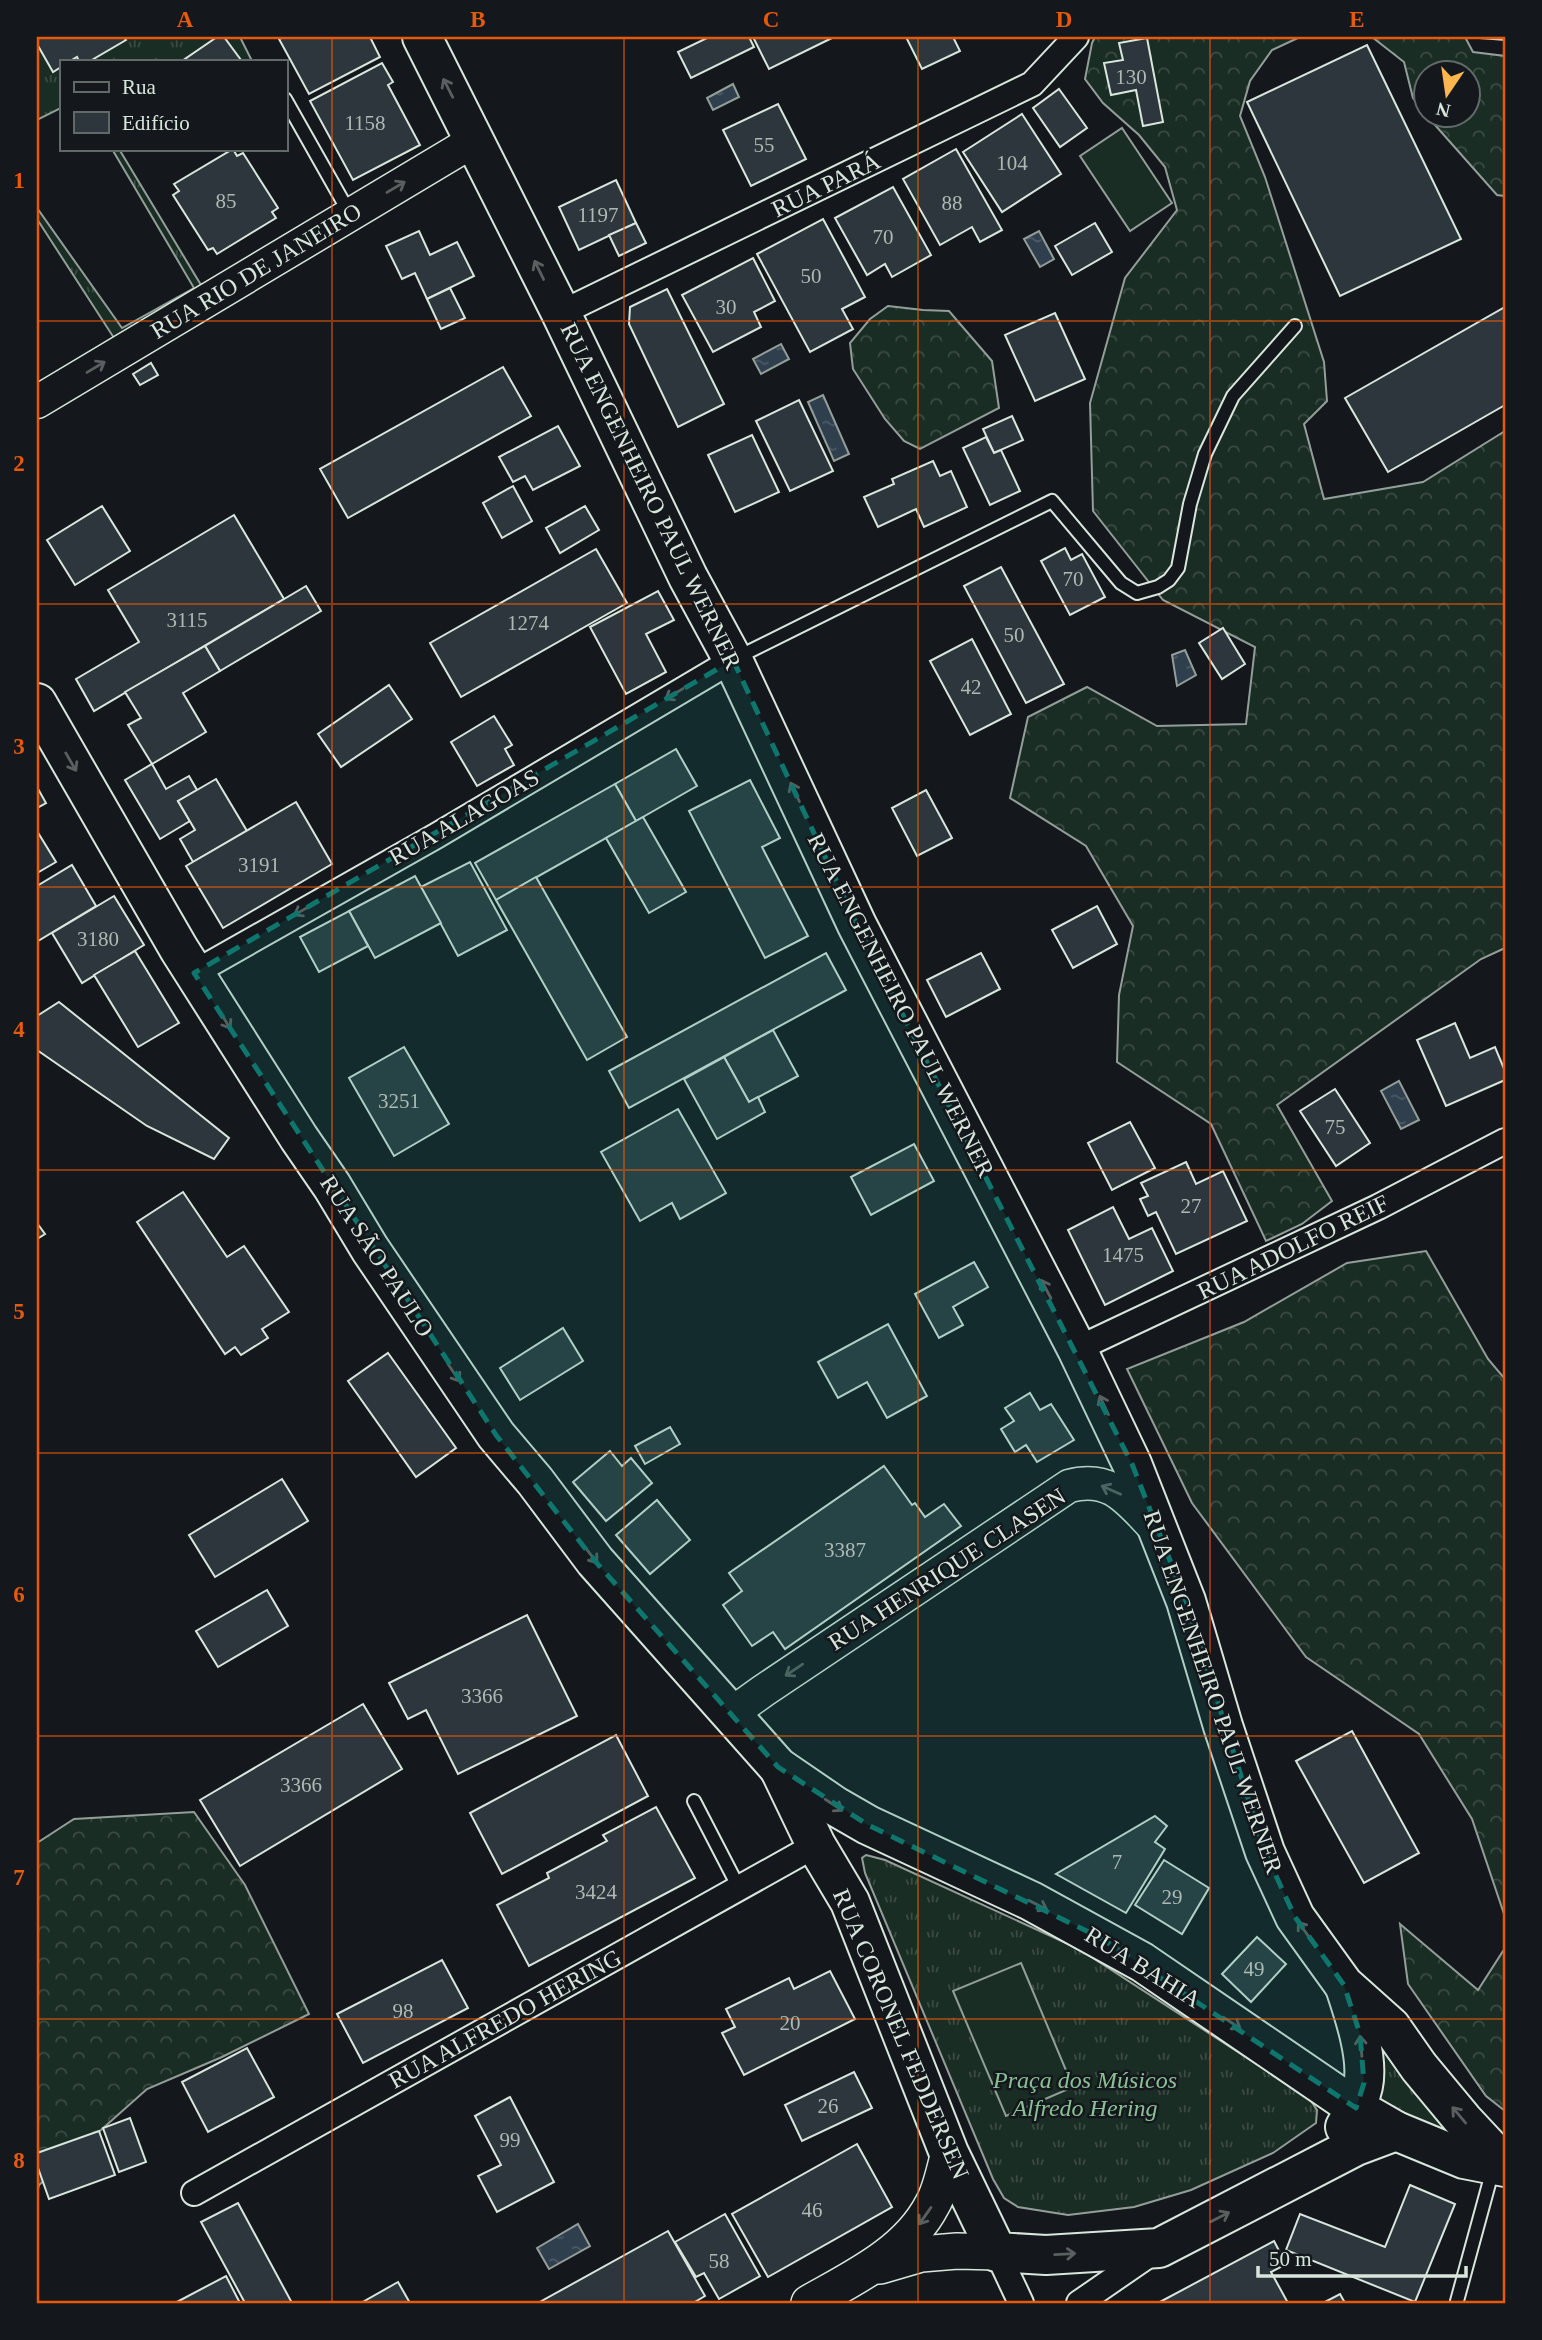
<svg xmlns="http://www.w3.org/2000/svg" width="1542" height="2340" font-family="Georgia,serif">
  <defs>
    <pattern id="grass-tufts" width="24" height="20" patternUnits="userSpaceOnUse" patternTransform="scale(1.75)"><rect width="24" height="20" fill="#1a2d24"/><path d="M3 7l-1-3M5 7V3M7 7l1-3M15 17l-1-3M17 17v-4M19 17l1-3" fill="none" stroke="#3b4b43"/></pattern>
    <pattern id="forest-crowns" width="20" height="18" patternUnits="userSpaceOnUse" patternTransform="scale(1.75)"><rect width="20" height="18" fill="#1a2d24"/><path d="M2 6a3 3 0 1 1 6 0M12 15a3 3 0 1 1 6 0" fill="none" stroke="#3b4b43"/></pattern>
    <pattern id="water-ripples" width="26" height="14" patternUnits="userSpaceOnUse" patternTransform="scale(1.75)"><rect width="26" height="14" fill="#2f3f4d"/><path d="M2 4q2-2 4 0t4 0M15 11q2-2 4 0t4 0" fill="none" stroke="#4c5b66"/></pattern>
  </defs>
  <rect width="100%" height="100%" fill="#14181c"/>
  <g fill="url(#grass-tufts)" stroke="#939e99" stroke-width="2">
    <path d="M37,37H240L252,61H61V108L37,120Z"/>
    <path d="M112,149H119L201,285L114,338L37,219V208L122,328L194,288Z"/>
    <path d="M866,1855L885,1860L1079,1949L1309,2098L1317,2110L1316,2123L1273,2153L1191,2190L1134,2207L1068,2215L1018,2207L1004,2198L993,2179L865,1873L862,1858Z"/>
    <path d="M1397,2050L1460,2145L1379,2099V2052Z"/>
  </g>
  <g fill="url(#forest-crowns)" stroke="#939e99" stroke-width="2">
    <path d="M1095,37H1300L1272,50L1250,81L1240,116L1265,177L1324,362L1327,401L1304,424L1324,499L1423,482L1505,431V948L1481,959L1277,1105L1332,1201L1302,1224L1266,1241L1211,1124L1117,1062L1119,995L1133,926L1086,846L1010,798L1028,717L1087,687L1157,726L1246,724L1255,647L1163,600L1093,511L1090,403L1125,278L1177,210L1165,167L1139,135L1103,103L1085,79L1092,43Z"/>
    <path d="M1372,37H1465L1473,52L1505,56V196L1497,195L1427,116H1468V74H1426V115L1413,98L1404,62Z"/>
    <path d="M888,306L923,310L949,311L992,361L999,408L920,449L904,441L885,419L853,369L850,343L870,319Z"/>
    <path d="M1426,1251L1488,1359L1505,1379V1917L1472,1819L1419,1734L1306,1657L1192,1503L1127,1369L1244,1322L1347,1263Z"/>
    <path d="M194,1812L245,1885L309,2014L222,2057L147,2089L39,2185L37,2192V1843L74,1819Z"/>
    <path d="M1400,1924L1478,1990L1505,1948V2111L1486,2096L1408,1984Z"/>
  </g>
  <g fill="#1a2d24" stroke="#939e99" stroke-width="2">
    <path d="M1122,128L1172,203L1130,231L1080,156Z"/>
    <path d="M1021,1963L1073,2087L1006,2116L953,1991Z"/>
  </g>
  <g fill="url(#water-ripples)" stroke="#939e99" stroke-width="2">
    <path d="M733,84L739,97L713,110L707,98Z"/>
    <path d="M1039,231L1054,259L1040,267L1024,239Z"/>
    <path d="M781,344L789,359L761,374L753,359Z"/>
    <path d="M823,395L849,454L834,461L808,402Z"/>
    <path d="M1185,650L1196,675L1177,686L1172,655Z"/>
    <path d="M1399,1081L1419,1120L1401,1129L1381,1091Z"/>
    <path d="M578,2224L590,2246L549,2269L537,2248Z"/>
  </g>
  <g fill="#2c363c" stroke="#d8e6dc" stroke-width="2">
    <path d="M37,37H124L126,40L90,61H79L77,57L70,61H61V67L53,72L37,44Z"/>
    <path d="M217,37H224L241,60L182,61Z"/>
    <path d="M284,37H370L380,57L309,94L279,39Z"/>
    <path d="M709,37H749L754,47L691,78L678,52Z"/>
    <path d="M753,37H834L769,69Z"/>
    <path d="M906,37H953L960,51L922,69Z"/>
    <path d="M1466,37H1505V40Z"/>
    <path d="M1147,38L1163,122L1143,126L1136,90L1111,95L1104,63L1123,60L1119,43Z"/>
    <path d="M1367,45L1461,239L1340,296L1247,102Z"/>
    <path d="M382,63L393,82L388,85L420,145L353,180L310,101Z"/>
    <path d="M1059,89L1087,128L1060,147L1033,108Z"/>
    <path d="M778,104L806,159L751,186L723,130Z"/>
    <path d="M1022,114L1061,174L1002,212L963,152Z"/>
    <path d="M233,149L237,156L243,153L278,208L272,212L276,218L217,254L213,248L208,250L173,195L179,191L174,184Z"/>
    <path d="M956,149L1002,230L980,242L972,227L940,245L903,179Z"/>
    <path d="M616,180L636,223L579,250L559,207Z"/>
    <path d="M893,187L931,255L892,277L885,264L867,275L835,218Z"/>
    <path d="M823,219L865,297L842,309L853,329L810,352L757,254Z"/>
    <path d="M636,223L646,243L619,256L609,235Z"/>
    <path d="M1095,223L1112,252L1072,275L1055,246Z"/>
    <path d="M419,231L430,255L457,242L474,276L427,299L415,273L402,279L386,246Z"/>
    <path d="M753,258L775,301L754,312L761,327L713,352L682,295Z"/>
    <path d="M450,288L465,318L441,329L427,299Z"/>
    <path d="M667,289L724,404L678,427L629,324L630,307Z"/>
    <path d="M1505,307V405L1388,472L1345,398Z"/>
    <path d="M1055,313L1085,379L1035,401L1005,335Z"/>
    <path d="M151,363L158,375L140,385L133,374Z"/>
    <path d="M503,367L531,416L348,518L320,469Z"/>
    <path d="M799,400L833,471L790,491L756,421Z"/>
    <path d="M1012,416L1023,440L994,453L983,429Z"/>
    <path d="M558,426L580,466L533,490L525,476L513,482L499,457Z"/>
    <path d="M752,435L779,492L735,512L708,455Z"/>
    <path d="M986,437L994,453L1001,450L1020,491L990,505L963,448Z"/>
    <path d="M933,461L940,476L951,471L967,507L924,527L916,509L878,527L864,497L894,484L892,479Z"/>
    <path d="M513,486L532,521L502,538L483,503Z"/>
    <path d="M102,506L130,551L75,585L47,540Z"/>
    <path d="M585,506L599,530L560,553L546,528Z"/>
    <path d="M234,515L284,599L94,711L76,679L139,642L108,590Z"/>
    <path d="M1065,548L1071,560L1082,554L1105,597L1070,615L1041,561Z"/>
    <path d="M596,549L627,603L461,697L430,643Z"/>
    <path d="M1001,567L1064,684L1026,703L964,586Z"/>
    <path d="M306,586L321,611L220,671L205,646Z"/>
    <path d="M658,591L674,620L646,634L666,672L626,694L590,627Z"/>
    <path d="M1223,628L1245,664L1222,679L1199,643Z"/>
    <path d="M972,639L1011,714L970,735L930,661Z"/>
    <path d="M205,646L220,671L183,693L206,732L152,764L128,725L141,718L125,692Z"/>
    <path d="M389,685L412,719L341,767L318,734Z"/>
    <path d="M494,716L512,745L505,749L514,765L477,786L451,742Z"/>
    <path d="M676,749L697,786L636,821L615,784Z"/>
    <path d="M152,764L166,789L189,776L197,790L178,801L190,821L160,839L125,780Z"/>
    <path d="M216,779L247,831L193,862L180,839L195,830L178,801Z"/>
    <path d="M750,780L780,838L762,847L808,936L765,958L689,811Z"/>
    <path d="M615,784L636,821L496,900L475,863Z"/>
    <path d="M37,787L46,803L37,808Z"/>
    <path d="M926,790L952,838L917,856L892,808Z"/>
    <path d="M296,802L332,864L223,928L186,866Z"/>
    <path d="M643,817L686,892L649,913L606,838Z"/>
    <path d="M37,831L56,862L37,873Z"/>
    <path d="M470,862L507,930L458,956L421,887Z"/>
    <path d="M72,865L96,906L38,941L37,886Z"/>
    <path d="M415,876L441,923L375,958L349,911Z"/>
    <path d="M536,877L627,1037L587,1060L496,900Z"/>
    <path d="M114,896L144,945L82,983L52,933Z"/>
    <path d="M1097,906L1117,944L1073,968L1052,930Z"/>
    <path d="M349,911L368,946L319,972L300,937Z"/>
    <path d="M135,951L179,1023L138,1047L94,975Z"/>
    <path d="M826,953L846,990L629,1108L609,1071Z"/>
    <path d="M981,953L1000,989L946,1017L927,980Z"/>
    <path d="M59,1002L229,1138L214,1159L147,1126L37,1050V1016Z"/>
    <path d="M1455,1023L1470,1058L1495,1047L1505,1071V1080L1446,1106L1417,1040Z"/>
    <path d="M773,1030L798,1076L749,1102L724,1057Z"/>
    <path d="M404,1047L449,1124L394,1156L349,1078Z"/>
    <path d="M724,1057L749,1102L758,1097L765,1112L717,1139L684,1079Z"/>
    <path d="M1335,1089L1370,1143L1336,1166L1300,1111Z"/>
    <path d="M678,1109L726,1193L680,1219L672,1203L640,1221L601,1152Z"/>
    <path d="M1130,1122L1155,1168L1112,1190L1088,1143Z"/>
    <path d="M914,1144L934,1181L871,1215L851,1177Z"/>
    <path d="M1186,1162L1196,1184L1223,1171L1247,1221L1176,1254L1156,1212L1148,1216L1140,1199L1148,1196L1141,1183Z"/>
    <path d="M183,1192L227,1257L244,1246L289,1312L262,1329L268,1338L241,1355L235,1347L225,1354L137,1222Z"/>
    <path d="M1113,1207L1129,1239L1152,1228L1173,1271L1105,1305L1068,1230Z"/>
    <path d="M37,1223L45,1234L37,1239Z"/>
    <path d="M974,1262L988,1287L953,1307L963,1325L939,1338L915,1294Z"/>
    <path d="M888,1324L927,1396L887,1418L867,1382L838,1398L818,1362Z"/>
    <path d="M563,1328L583,1361L520,1400L500,1368Z"/>
    <path d="M388,1353L456,1448L416,1477L348,1381Z"/>
    <path d="M1030,1393L1040,1410L1051,1404L1074,1440L1037,1462L1026,1445L1015,1452L1001,1429L1014,1421L1005,1408Z"/>
    <path d="M670,1427L680,1444L645,1464L635,1446Z"/>
    <path d="M610,1451L622,1466L631,1458L652,1483L606,1521L573,1482Z"/>
    <path d="M884,1466L912,1505L915,1503L925,1517L944,1504L961,1526L785,1649L773,1632L752,1646L723,1605L742,1591L729,1573Z"/>
    <path d="M282,1479L308,1521L215,1577L189,1535Z"/>
    <path d="M657,1500L690,1540L650,1574L616,1535Z"/>
    <path d="M267,1590L288,1626L218,1667L196,1631Z"/>
    <path d="M527,1615L577,1716L458,1774L426,1710L408,1719L389,1683Z"/>
    <path d="M363,1704L402,1769L240,1866L200,1800Z"/>
    <path d="M1352,1731L1419,1853L1364,1883L1296,1761Z"/>
    <path d="M616,1735L648,1796L502,1874L470,1813Z"/>
    <path d="M656,1807L695,1878L529,1966L497,1905L549,1878L547,1873L607,1841L603,1835Z"/>
    <path d="M1155,1816L1167,1826L1155,1842L1165,1849L1126,1913L1056,1874Z"/>
    <path d="M1164,1860L1209,1888L1182,1934L1135,1905Z"/>
    <path d="M1257,1937L1286,1964L1251,2002L1222,1974Z"/>
    <path d="M442,1960L468,2008L363,2063L337,2014Z"/>
    <path d="M830,1971L855,2019L744,2075L722,2033L735,2027L726,2009L789,1978L794,1989Z"/>
    <path d="M247,2048L274,2097L208,2132L182,2082Z"/>
    <path d="M854,2072L872,2108L802,2141L785,2105Z"/>
    <path d="M510,2097L554,2182L497,2212L478,2176L501,2165L475,2116Z"/>
    <path d="M130,2118L146,2162L119,2172L103,2128Z"/>
    <path d="M99,2131L115,2175L49,2199L37,2165V2153Z"/>
    <path d="M857,2144L892,2207L768,2277L732,2214Z"/>
    <path d="M1410,2185L1455,2204L1415,2302L1286,2250L1300,2214L1385,2247Z"/>
    <path d="M238,2203L292,2303H245L201,2222Z"/>
    <path d="M725,2214L760,2276L719,2299L704,2273L696,2277L675,2242Z"/>
    <path d="M668,2231L705,2296L693,2303H538Z"/>
    <path d="M1274,2241L1286,2264L1271,2272L1288,2303H1158Z"/>
    <path d="M226,2276L240,2303H175Z"/>
    <path d="M398,2282L410,2303H361Z"/>
    <path d="M1340,2294L1345,2303H1323Z"/>
  </g>
  <g fill="none" stroke-linecap="round" stroke-linejoin="round">
    <defs>
      <g id="service">
        <path d="M285,99L350,214"/>
        <path d="M736,658L1052,501L1121,583L1137,593L1158,587L1169,580L1178,568L1190,504L1205,454L1233,396L1295,326"/>
        <path d="M694,1801L739,1888"/>
        <path d="M1457,2301L1493,2169"/>
      </g>
      <g id="minor">
        <path d="M561,313L1032,84L1076,37"/>
        <path d="M194,973L436,836L733,660"/>
        <path d="M1077,1349L1378,1207L1505,1141"/>
        <path d="M194,2193L816,1845"/>
        <path d="M997,2252L1021,2303"/>
        <path d="M1079,2303L1153,2252"/>
      </g>
      <g id="tertiary">
        <path d="M37,402L475,140"/>
        <path d="M731,1714L763,1691L1069,1486C1110,1475 1127,1499 1153,1526"/>
      </g>
      <g id="secondary">
        <path d="M880,2266L921,2254L957,2251L997,2252"/>
        <path d="M809,2303C853,2278 907,2253 932,2205C941,2190 944,2170 949,2153"/>
      </g>
      <g id="primary">
        <path d="M422,37L561,313L688,577L733,660L857,925L1077,1349L1132,1464L1186,1601L1223,1726L1265,1852L1295,1917L1344,1985L1391,2027L1419,2067L1463,2120L1505,2165"/>
        <path d="M37,703L179,949L299,1138L332,1186L370,1249L496,1435L535,1481L595,1561L778,1767L835,1806L868,1825L1031,1901L1142,1962L1356,2108L1396,2131L1464,2159L1505,2167"/>
        <path d="M779,1768L816,1845L850,1902L949,2153L997,2252L1046,2255L1159,2248L1356,2146L1396,2131"/>
        <path d="M1345,1987C1354,2014 1369,2058 1363,2086C1360,2101 1353,2114 1345,2127"/>
      </g>
    </defs>
    <use href="#service" stroke="#d8e6dc" stroke-width="16"/>
    <use href="#minor" stroke="#d8e6dc" stroke-width="28"/>
    <use href="#tertiary" stroke="#d8e6dc" stroke-width="35"/>
    <use href="#secondary" stroke="#d8e6dc" stroke-width="38"/>
    <use href="#primary" stroke="#d8e6dc" stroke-width="42"/>
    <use href="#service" stroke="#14181c" stroke-width="12"/>
    <use href="#minor" stroke="#14181c" stroke-width="24"/>
    <use href="#tertiary" stroke="#14181c" stroke-width="32"/>
    <use href="#secondary" stroke="#14181c" stroke-width="35"/>
    <use href="#primary" stroke="#14181c" stroke-width="38"/>
  </g>
  <defs><path id="oneway-shaft" d="M-6 0H5M1.5-3L5.5 0L1.5 3" fill="none" stroke-width="1.6" stroke-linecap="round" stroke-linejoin="round" transform="scale(1.75)"/></defs>
  <g stroke="#59605f">
    <use href="#oneway-shaft" transform="translate(448 88) rotate(-117)"/>
    <use href="#oneway-shaft" transform="translate(396 187) rotate(-31)"/>
    <use href="#oneway-shaft" transform="translate(539 270) rotate(-116)"/>
    <use href="#oneway-shaft" transform="translate(96 367) rotate(-31)"/>
    <use href="#oneway-shaft" transform="translate(674 694) rotate(149)"/>
    <use href="#oneway-shaft" transform="translate(71 762) rotate(60)"/>
    <use href="#oneway-shaft" transform="translate(795 792) rotate(-115)"/>
    <use href="#oneway-shaft" transform="translate(303 910) rotate(150)"/>
    <use href="#oneway-shaft" transform="translate(225 1020) rotate(58)"/>
    <use href="#oneway-shaft" transform="translate(1046 1289) rotate(-118)"/>
    <use href="#oneway-shaft" transform="translate(454 1373) rotate(56)"/>
    <use href="#oneway-shaft" transform="translate(1104 1405) rotate(-115)"/>
    <use href="#oneway-shaft" transform="translate(1111 1490) rotate(-156)"/>
    <use href="#oneway-shaft" transform="translate(591 1555) rotate(52)"/>
    <use href="#oneway-shaft" transform="translate(794 1670) rotate(146)"/>
    <use href="#oneway-shaft" transform="translate(834 1805) rotate(33)"/>
    <use href="#oneway-shaft" transform="translate(1038 1905) rotate(27)"/>
    <use href="#oneway-shaft" transform="translate(1304 1930) rotate(-126)"/>
    <use href="#oneway-shaft" transform="translate(1232 2023) rotate(34)"/>
    <use href="#oneway-shaft" transform="translate(1361 2046) rotate(-95)"/>
    <use href="#oneway-shaft" transform="translate(1459 2115) rotate(-130)"/>
    <use href="#oneway-shaft" transform="translate(925 2216) rotate(125)"/>
    <use href="#oneway-shaft" transform="translate(1220 2217) rotate(-27)"/>
    <use href="#oneway-shaft" transform="translate(1065 2254) rotate(-3)"/>
  </g>
  <path fill="#0f766e" fill-opacity="0.2" stroke="#0f766e" stroke-width="5" stroke-dasharray="14 9" stroke-linejoin="round" d="M733,660L857,925L1132,1464L1186,1601L1265,1852L1295,1917L1344,1985L1360,2034L1364,2083L1356,2108L1099,1937L868,1825L778,1767L595,1561L496,1435L194,973Z"/>
  <path fill="none" stroke="#e8590c" stroke-width="2" stroke-opacity="0.55" d="M332,37V2303M624,37V2303M918,37V2303M1210,37V2303M37,321H1505M37,604H1505M37,887H1505M37,1170H1505M37,1453H1505M37,1736H1505M37,2019H1505"/>
  <g text-anchor="middle" dominant-baseline="central" stroke-width="5" stroke-linejoin="round" paint-order="stroke">
    <g font-size="21" fill="#adbab4">
      <text x="1131" y="77">130</text>
      <text x="365" y="123">1158</text>
      <text x="764" y="145">55</text>
      <text x="1012" y="163">104</text>
      <text x="226" y="201">85</text>
      <text x="952" y="203">88</text>
      <text x="598" y="215">1197</text>
      <text x="883" y="237">70</text>
      <text x="811" y="276">50</text>
      <text x="726" y="307">30</text>
      <text x="1073" y="579">70</text>
      <text x="187" y="620">3115</text>
      <text x="528" y="623">1274</text>
      <text x="1014" y="635">50</text>
      <text x="971" y="687">42</text>
      <text x="259" y="865">3191</text>
      <text x="98" y="939">3180</text>
      <text x="399" y="1101">3251</text>
      <text x="1335" y="1127">75</text>
      <text x="1191" y="1206">27</text>
      <text x="1123" y="1255">1475</text>
      <text x="845" y="1550">3387</text>
      <text x="482" y="1696">3366</text>
      <text x="301" y="1785">3366</text>
      <text x="1117" y="1862">7</text>
      <text x="596" y="1892">3424</text>
      <text x="1172" y="1897">29</text>
      <text x="1254" y="1969">49</text>
      <text x="403" y="2011">98</text>
      <text x="790" y="2023">20</text>
      <text x="828" y="2106">26</text>
      <text x="510" y="2140">99</text>
      <text x="812" y="2210">46</text>
      <text x="719" y="2261">58</text>
    </g>
    <g font-size="24" fill="#d8e6dc" stroke="#14181c">
      <text transform="translate(826 185) rotate(-26)">RUA PARÁ</text>
      <text transform="translate(256 271) rotate(-31)">RUA RIO DE JANEIRO</text>
      <text transform="translate(651 496) rotate(64)">RUA ENGENHEIRO PAUL WERNER</text>
      <text transform="translate(464 817) rotate(-30)">RUA ALAGOAS</text>
      <text transform="translate(901 1005) rotate(63)">RUA ENGENHEIRO PAUL WERNER</text>
      <text transform="translate(1293 1247) rotate(-26)">RUA ADOLFO REIF</text>
      <text transform="translate(377 1256) rotate(57)">RUA SÃO PAULO</text>
      <text transform="translate(947 1569) rotate(-33)">RUA HENRIQUE CLASEN</text>
      <text transform="translate(1213 1692) rotate(71)">RUA ENGENHEIRO PAUL WERNER</text>
      <text transform="translate(1143 1967) rotate(32)">RUA BAHIA</text>
      <text transform="translate(505 2019) rotate(-29)">RUA ALFREDO HERING</text>
      <text transform="translate(901 2034) rotate(67)">RUA CORONEL FEDDERSEN</text>
    </g>
    <g font-size="24" font-style="italic" fill="#8ac095" stroke="#14181c">
      <text x="1085" y="2080">Praça dos Músicos<tspan x="1085" dy="28">Alfredo Hering</tspan></text>
    </g>
  </g>
  <rect width="1542" height="2340" fill="none" stroke="#14181c" stroke-width="77"/>
  <rect x="60" y="60" width="228" height="91" fill="#14181c" stroke="#626a69" stroke-width="2"/>
  <rect x="74" y="82" width="35" height="10" fill="#14181c" stroke="#626a69" stroke-width="2"/>
  <text x="122" y="94" font-size="21" fill="#d8e6dc">Rua</text>
  <rect x="74" y="112" width="35" height="21" fill="#2c363c" stroke="#626a69" stroke-width="2"/>
  <text x="122" y="130" font-size="21" fill="#d8e6dc">Edifício</text>
  <g transform="translate(1447 94) rotate(193)"><circle r="33" fill="#14181c" stroke="#626a69" stroke-width="2"/>
  <path d="M0-5L12 26L0 18L-12 26Z" fill="#ffb74d"/>
  <text y="-10" font-size="19" font-weight="bold" text-anchor="middle" fill="#d8e6dc">N</text>
  </g>
  <path d="M1258 2266v10h208v-10" fill="none" stroke="#d8e6dc" stroke-width="3.5"/>
  <text x="1269" y="2266" font-size="21" fill="#d8e6dc" stroke="#14181c" stroke-width="5" paint-order="stroke">50 m</text>
  <rect x="38" y="38" width="1466" height="2264" fill="none" stroke="#e8590c" stroke-width="2.5"/>
  <g font-size="23" text-anchor="middle" font-weight="bold" fill="#e8590c">
    <text x="185" y="27">A</text>
    <text x="478" y="27">B</text>
    <text x="771" y="27">C</text>
    <text x="1064" y="27">D</text>
    <text x="1357" y="27">E</text>
    <text x="19" y="188">1</text>
    <text x="19" y="471">2</text>
    <text x="19" y="754">3</text>
    <text x="19" y="1037">4</text>
    <text x="19" y="1319">5</text>
    <text x="19" y="1602">6</text>
    <text x="19" y="1885">7</text>
    <text x="19" y="2168">8</text>
  </g>
</svg>
